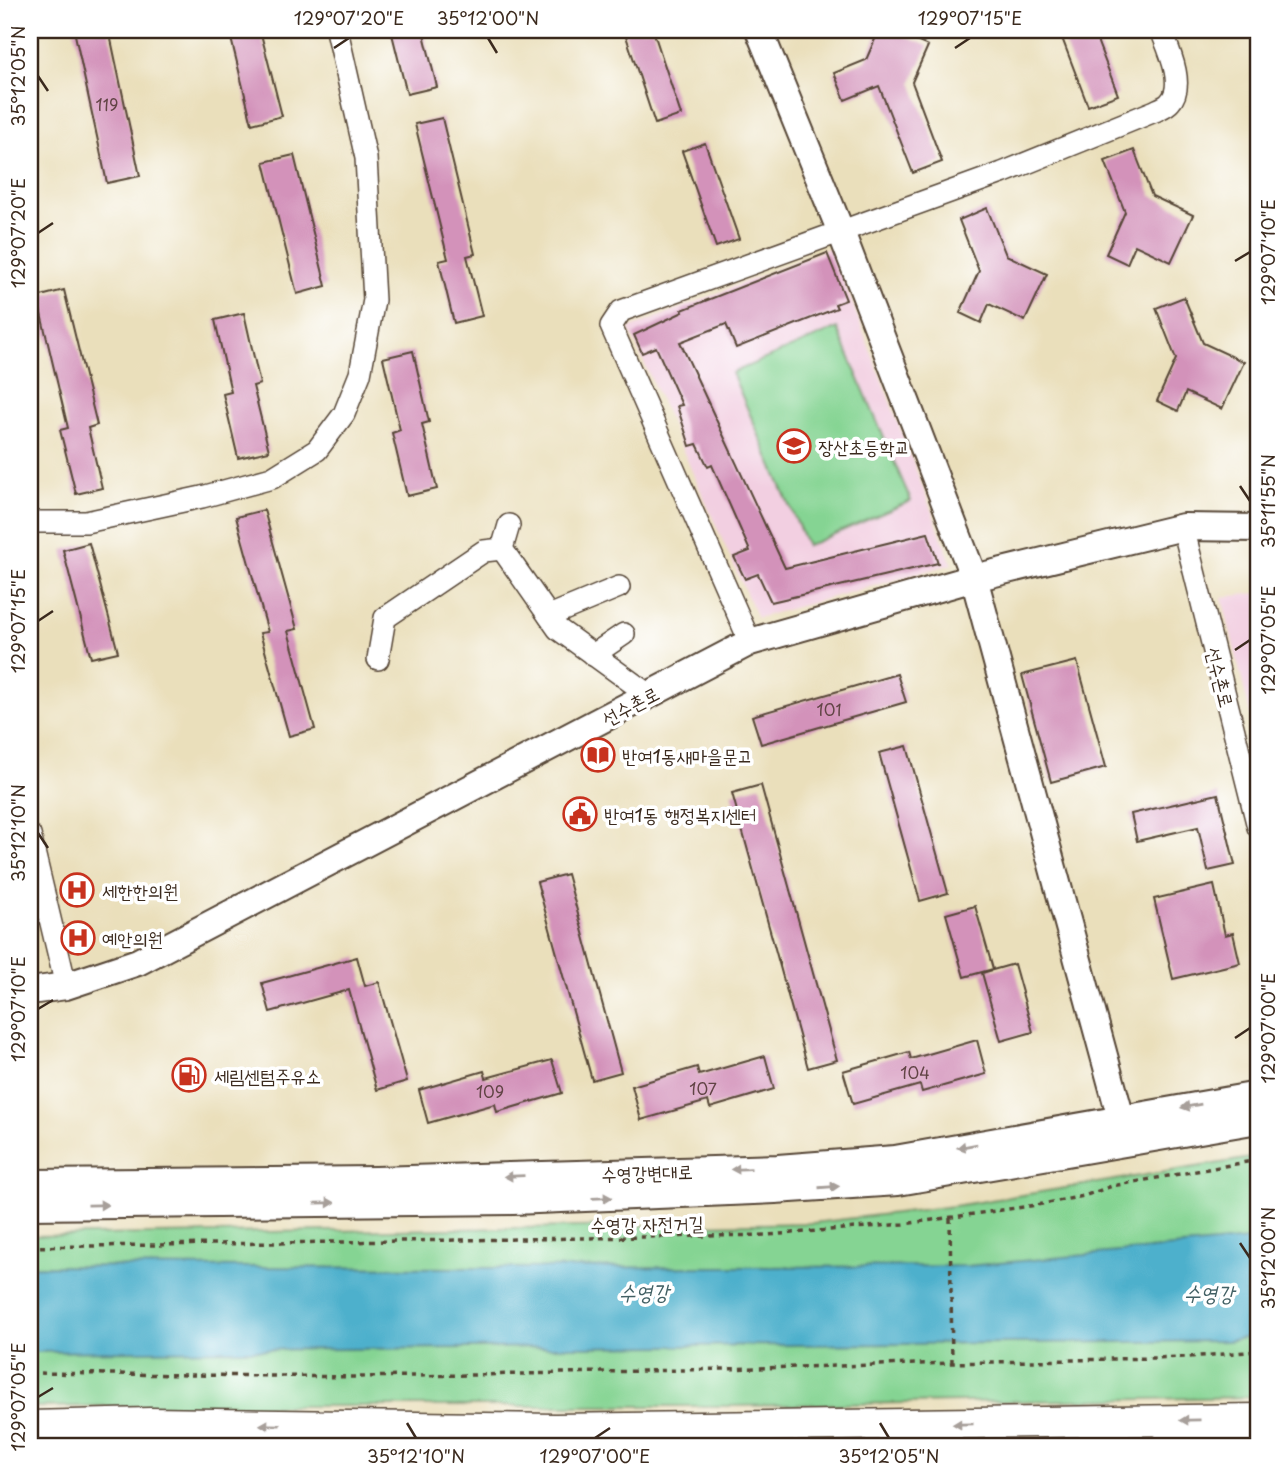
<svg xmlns="http://www.w3.org/2000/svg" width="1288" height="1476" font-family="'Playpen Sans','Poor Story',sans-serif">
  <rect width="100%" height="100%" fill="#fff"/>
  <filter id="ink" filterUnits="userSpaceOnUse"><feTurbulence type="fractalNoise" baseFrequency=".0143" numOctaves="2"/><feDisplacementMap in="SourceGraphic" scale="14" xChannelSelector="R" yChannelSelector="G"/><feConvolveMatrix kernelMatrix="1 2 1 2 8 2 1 2 1" color-interpolation-filters="sRGB"/></filter>
  <filter id="wash" filterUnits="userSpaceOnUse"><feTurbulence type="fractalNoise" baseFrequency=".00686" numOctaves="4" result="noise"/><feDisplacementMap in="SourceGraphic" scale="28" xChannelSelector="R" yChannelSelector="G"/><feGaussianBlur stdDeviation="1.57" result="paint"/><feColorMatrix in="noise" values="0 0 0 0 0 0 0 0 0 0 0 0 0 0 0 0 0 1.4 0 .05"/><feComposite in="paint" operator="in"/></filter>
  <g filter="url(#wash)">
    <rect width="100%" height="100%" fill="#eadfbb"/>
    <g fill="#f2cfe1">
      <path d="M831,247L952,564L757,618L629,329Z"/>
      <path d="M1258,593V747L1222,597Z"/>
    </g>
    <g fill="#85d493" stroke="#607f58" stroke-width="2">
      <path d="M837,328L911,501L807,546L732,373Z"/>
      <path d="M1258,1157V1397L735,1406H115L30,1407V1236L813,1223L954,1206Z"/>
    </g>
    <path fill="#4db0cc" stroke="#446d75" stroke-width="2" d="M1258,1239V1335L1229,1341L30,1352V1266L472,1268L967,1266Z"/>
    <g id="blocks">
      <g fill="#d392ba">
        <path d="M74,30H109L140,176L107,183Z"/>
        <path d="M229,30H260L282,116L252,124Z"/>
        <path d="M391,30H423L437,87L407,94Z"/>
        <path d="M624,30H653L681,115L655,124Z"/>
        <path d="M879,30H890L928,46L912,82L942,162L913,173L879,86L845,100L834,73L866,60Z"/>
        <path d="M1059,30H1093L1118,95L1088,106Z"/>
        <path d="M442,118L475,254L467,256L482,316L454,323L439,261L448,259L415,124Z"/>
        <path d="M705,143L739,239L716,247L682,151Z"/>
        <path d="M1134,150L1152,196L1193,215L1171,262L1135,245L1127,264L1106,254L1125,212L1105,161Z"/>
        <path d="M294,155L326,286L297,294L264,162Z"/>
        <path d="M987,208L1006,255L1047,274L1025,321L989,304L981,323L960,313L979,271L959,220Z"/>
        <path d="M827,253L846,300L835,304L837,308L736,348L726,324L680,342L785,568L928,533L938,563L771,602L758,574L745,579L734,557L750,551L712,465L708,467L697,444L690,446L677,406L682,405L656,347L642,353L634,335L683,312L682,310Z"/>
        <path d="M64,290L97,425L88,428L102,488L76,494L60,430L68,428L37,297Z"/>
        <path d="M1184,297L1203,343L1244,362L1222,409L1186,392L1178,411L1157,401L1176,359L1156,308Z"/>
        <path d="M244,313L260,384L253,386L269,451L238,458L223,394L231,392L215,320Z"/>
        <path d="M413,351L429,422L422,424L437,489L407,496L392,433L400,430L383,358Z"/>
        <path d="M264,510L297,629L288,631L315,729L289,736L260,633L268,632L236,517Z"/>
        <path d="M89,543L118,652L91,658L63,550Z"/>
        <path d="M1077,661L1106,767L1051,782L1022,675Z"/>
        <path d="M897,674L906,702L761,744L752,716Z"/>
        <path d="M907,746L948,893L920,901L879,753Z"/>
        <path d="M761,785L837,1060L808,1068L732,793Z"/>
        <path d="M1218,794L1235,865L1208,871L1198,827L1137,841L1131,814Z"/>
        <path d="M567,874L621,1072L592,1080L537,882Z"/>
        <path d="M1214,885L1225,935L1233,933L1240,963L1173,979L1154,899Z"/>
        <path d="M975,906L993,969L964,977L946,914Z"/>
        <path d="M357,957L365,986L379,982L407,1081L377,1090L349,990L270,1012L262,983Z"/>
        <path d="M1014,964L1033,1032L1001,1041L982,973Z"/>
        <path d="M977,1040L986,1074L922,1092L920,1085L853,1104L843,1071L909,1052L911,1059Z"/>
        <path d="M765,1056L774,1089L710,1108L708,1101L641,1120L632,1086L697,1067L699,1075Z"/>
        <path d="M552,1060L562,1093L497,1112L495,1104L428,1123L419,1090L484,1071L486,1078Z"/>
      </g>
    </g>
  </g>
  <g filter="url(#ink)">
    <use href="#blocks" fill-opacity="0" stroke="#554536" stroke-width="2"/>
    <g fill="none" stroke-linecap="round" stroke-linejoin="round">
      <defs>
        <g id="minor">
          <path d="M30,522H86L202,497L272,478L317,450L344,414L360,374L374,300L366,158L337,30"/>
          <path d="M509,525L502,549L558,629L649,695"/>
          <path d="M1183,527L1258,827"/>
          <path d="M549,616L619,587"/>
          <path d="M750,642L611,326L621,311L1002,173L1155,111C1159,109 1167,106 1170,102C1186,85 1168,48 1161,30"/>
          <path d="M593,655L624,634"/>
          <path d="M378,659L385,618L484,551L502,549"/>
          <path d="M30,835L66,986"/>
        </g>
        <g id="major">
          <path d="M759,30L841,232L974,578L1125,1133"/>
          <path d="M30,991L66,986L138,962L750,642L974,578L1183,527L1258,528"/>
          <path d="M30,1183L376,1180L778,1168L895,1159L1258,1095"/>
          <path d="M30,1206L513,1201L775,1190L898,1182L1258,1120"/>
        </g>
        <g id="highway">
          <path d="M30,1426L150,1423L555,1429L1258,1419"/>
          <path d="M1166,1446L1258,1443"/>
        </g>
      </defs>
      <use href="#minor" stroke="#554536" stroke-width="24"/>
      <use href="#major" stroke="#554536" stroke-width="30"/>
      <use href="#highway" stroke="#554536" stroke-width="33"/>
      <g stroke="#554536" stroke-width="3.5" stroke-dasharray="5 5" stroke-linecap="butt">
        <path d="M950,1218L952,1363"/>
        <path d="M30,1247L768,1235L904,1224L1037,1205L1084,1196L1112,1186L1258,1160"/>
        <path d="M30,1373L358,1377L525,1374L1189,1357L1258,1351"/>
      </g>
      <use href="#minor" stroke="#fff" stroke-width="21"/>
      <use href="#major" stroke="#fff" stroke-width="26"/>
      <use href="#highway" stroke="#fff" stroke-width="30"/>
    </g>
    <defs><path id="oneway-solid" d="M-6-.8H1V-3.2L6.5 0L1 3.2V.8H-6Z" transform="scale(1.75)"/></defs>
    <g fill="#a79f9a">
      <use href="#oneway-solid" transform="translate(1191 1106) rotate(170)"/>
      <use href="#oneway-solid" transform="translate(967 1146) rotate(170)"/>
      <use href="#oneway-solid" transform="translate(741 1169) rotate(178)"/>
      <use href="#oneway-solid" transform="translate(514 1176) rotate(178)"/>
      <use href="#oneway-solid" transform="translate(829 1187) rotate(-4)"/>
      <use href="#oneway-solid" transform="translate(602 1198) rotate(-2)"/>
      <use href="#oneway-solid" transform="translate(325 1203) rotate(-1)"/>
      <use href="#oneway-solid" transform="translate(98 1205) rotate(-1)"/>
      <use href="#oneway-solid" transform="translate(1190 1420) rotate(179)"/>
      <use href="#oneway-solid" transform="translate(963 1424) rotate(179)"/>
      <use href="#oneway-solid" transform="translate(270 1425) rotate(-179)"/>
    </g>
  </g>
  <path fill="none" stroke="#3b2a1e" stroke-width="2.5" d="M488,38L497,53M334,48L349,38M955,48L970,38M38,76L48,91M38,233L53,223M1235,261L1250,252M1240,486L1250,501M38,621L53,611M1235,650L1250,640M38,833L48,848M38,1009L53,1000M1235,1038L1250,1028M1240,1243L1250,1258M38,1397L53,1388M407,1423L416,1438M880,1423L889,1438M595,1438L610,1428"/>
  <defs>
    <symbol id="school-ring" viewBox="-11 -11 22 22"><circle r="9.5" fill="#fff" stroke="#c8321e" stroke-width="1.5"/><path d="M0-5L7-2L0 1L-7-2ZM-4 1L0 2.5L4 1V4Q0 6-4 4Z" fill="#c8321e"/></symbol>
    <symbol id="library-ring" viewBox="-11 -11 22 22"><circle r="9.5" fill="#fff" stroke="#c8321e" stroke-width="1.5"/><path d="M-6-4Q-3-5.5-.7-3.5V5Q-3 3-6 4ZM6-4Q3-5.5 .7-3.5V5Q3 3 6 4Z" fill="#c8321e"/></symbol>
    <symbol id="civic-ring" viewBox="-11 -11 22 22"><circle r="9.5" fill="#fff" stroke="#c8321e" stroke-width="1.5"/><path d="M-.6-6.5H3V-4.5H.6V-3L4-1V1h2V6H-6V1h2V-1L-.6-3ZM-1.2 2.5V6h2.4V2.5Z" fill="#c8321e"/></symbol>
    <symbol id="hospital-ring" viewBox="-11 -11 22 22"><circle r="9.5" fill="#fff" stroke="#c8321e" stroke-width="1.5"/><path d="M-5-5h3v3.5h4V-5h3V5h-3V1.5h-4V5h-3Z" fill="#c8321e"/></symbol>
    <symbol id="fuel-ring" viewBox="-11 -11 22 22"><circle r="9.5" fill="#fff" stroke="#c8321e" stroke-width="1.5"/><path d="M-5.5-6h7V0h2V4h1.3V-2.5L3-4.5l.8-.8L6-3V5H2.5V1h-1V6h-7ZM-4.2-4.7v3.2H.2V-4.7Z" fill="#c8321e"/></symbol>
  </defs>
  <g fill-rule="evenodd">
    <use href="#school-ring" x="775" y="427" width="38" height="38"/>
    <use href="#library-ring" x="579" y="736" width="38" height="38"/>
    <use href="#civic-ring" x="561" y="795" width="38" height="38"/>
    <use href="#hospital-ring" x="58" y="871" width="38" height="38"/>
    <use href="#hospital-ring" x="59" y="919" width="38" height="38"/>
    <use href="#fuel-ring" x="170" y="1056" width="38" height="38"/>
  </g>
  <g text-anchor="middle" dominant-baseline="central" stroke-width="7" stroke-linejoin="round" paint-order="stroke">
    <g font-size="16" fill="#614445">
      <text x="107" y="104">119</text>
      <text x="829" y="709">101</text>
      <text x="915" y="1072">104</text>
      <text x="703" y="1088">107</text>
      <text x="490" y="1091">109</text>
    </g>
    <g font-size="19" fill="#3b2a1e" stroke="#fff" text-anchor="start">
      <text x="818" y="446">장산초등학교</text>
      <text x="622" y="755">반여1동새마을문고</text>
      <text x="604" y="814">반여1동 행정복지센터</text>
      <text x="102" y="890">세한한의원</text>
      <text x="102" y="938">예안의원</text>
      <text x="214" y="1075">세림센텀주유소</text>
    </g>
    <g font-size="19" fill="#3b2a1e" stroke="#fff">
      <text transform="translate(1221 677) rotate(76)">선수촌로</text>
      <text transform="translate(630 705) rotate(-28)">선수촌로</text>
      <text transform="translate(647 1172) rotate(-2)">수영강변대로</text>
      <text transform="translate(647 1223) rotate(-1)">수영강 자전거길</text>
    </g>
    <g font-size="21" font-style="italic" fill="#426064" stroke="#fff">
      <text transform="translate(644 1291) rotate(-1)">수영강</text>
      <text x="1209" y="1292">수영강</text>
    </g>
  </g>
  <rect width="1288" height="1476" fill="none" stroke="#fff" stroke-width="77"/>
  <rect x="38" y="38" width="1212" height="1400" fill="none" stroke="#3b2a1e" stroke-width="2.5"/>
  <g font-size="18" text-anchor="middle" fill="#3b2a1e">
    <text x="349" y="25">129°07'20"E</text>
    <text x="488" y="25">35°12'00"N</text>
    <text x="970" y="25">129°07'15"E</text>
    <text transform="translate(19 76) rotate(-90)" y="6">35°12'05"N</text>
    <text transform="translate(19 233) rotate(-90)" y="6">129°07'20"E</text>
    <text transform="translate(1269 252) rotate(-90)" y="6">129°07'10"E</text>
    <text transform="translate(1269 501) rotate(-90)" y="6">35°11'55"N</text>
    <text transform="translate(19 621) rotate(-90)" y="6">129°07'15"E</text>
    <text transform="translate(1269 640) rotate(-90)" y="6">129°07'05"E</text>
    <text transform="translate(19 833) rotate(-90)" y="6">35°12'10"N</text>
    <text transform="translate(19 1009) rotate(-90)" y="6">129°07'10"E</text>
    <text transform="translate(1269 1028) rotate(-90)" y="6">129°07'00"E</text>
    <text transform="translate(1269 1258) rotate(-90)" y="6">35°12'00"N</text>
    <text transform="translate(19 1397) rotate(-90)" y="6">129°07'05"E</text>
    <text x="416" y="1463">35°12'10"N</text>
    <text x="595" y="1463">129°07'00"E</text>
    <text x="889" y="1463">35°12'05"N</text>
  </g>
</svg>
